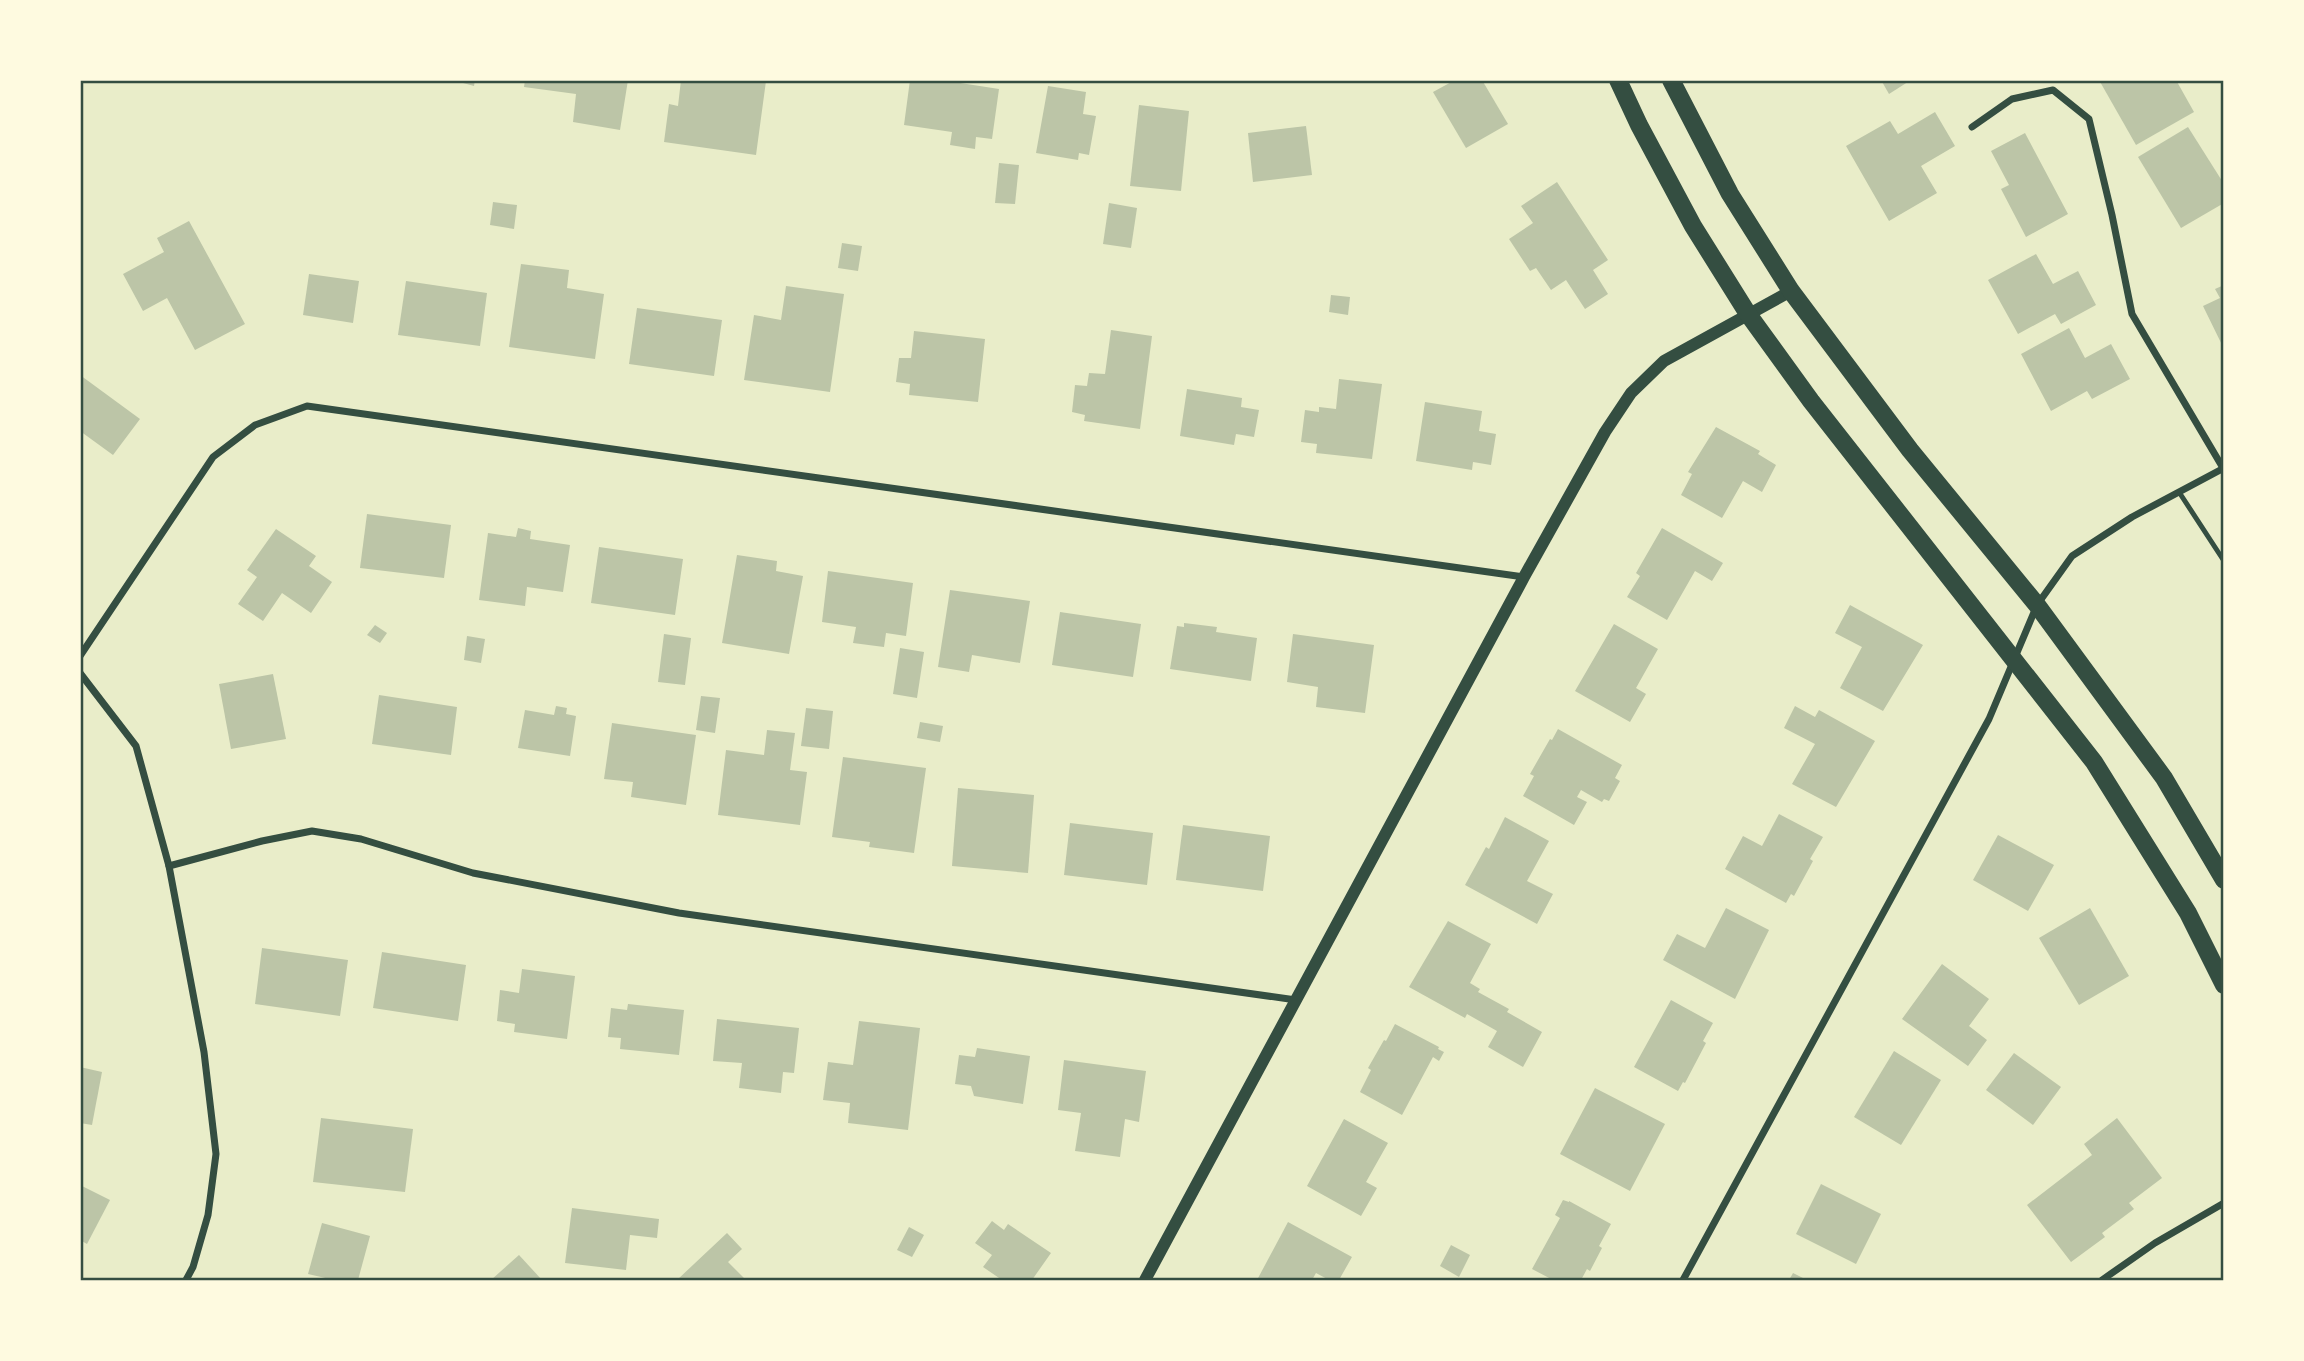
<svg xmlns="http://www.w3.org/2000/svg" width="2304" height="1361" font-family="Raleway,sans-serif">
  <rect width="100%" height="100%" fill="#e9edc9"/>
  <g fill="#bcc5a7">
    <path d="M452,80H475L474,86Z"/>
    <path d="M525,80H628L620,130L573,122L576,94L524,87Z"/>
    <path d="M681,80L766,81L756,155L664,142L669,104L678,106Z"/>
    <path d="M910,80H941L999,89L992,139L976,137L975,149L950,145L952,132L904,125Z"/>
    <path d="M1455,80H1482L1508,124L1466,148L1433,92Z"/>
    <path d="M1881,80H1911L1889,94Z"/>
    <path d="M2099,80H2176L2194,112L2136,145Z"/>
    <path d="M1048,86L1086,92L1083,114L1096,116L1089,155L1079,153L1078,160L1036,153Z"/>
    <path d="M1139,105L1189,111L1181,191L1130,186Z"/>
    <path d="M1935,112L1955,146L1921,166L1937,193L1889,221L1846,146L1890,121L1898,134Z"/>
    <path d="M1306,126L1312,175L1253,182L1248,133Z"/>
    <path d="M2188,127L2224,184V203L2181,228L2138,157Z"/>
    <path d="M2025,133L2068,214L2026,237L2001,189L2009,185L1991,151Z"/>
    <path d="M999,163L1019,165L1015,204L995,203Z"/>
    <path d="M1557,182L1608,260L1593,270L1608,294L1585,309L1566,280L1551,290L1536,268L1530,271L1509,239L1533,223L1521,206Z"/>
    <path d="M493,202L517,205L514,229L490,225Z"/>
    <path d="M1109,203L1137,208L1131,248L1103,244Z"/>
    <path d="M189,221L245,324L195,350L167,298L143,311L123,274L164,252L157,238Z"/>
    <path d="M842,243L862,246L858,271L838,268Z"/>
    <path d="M2036,254L2053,284L2078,271L2096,305L2061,324L2055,314L2018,334L1988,280Z"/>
    <path d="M521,264L569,270L567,288L604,294L595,359L509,347Z"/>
    <path d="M309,274L359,281L353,323L303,315Z"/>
    <path d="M406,281L487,293L480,346L398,335Z"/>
    <path d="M2224,285V349L2203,306L2220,298L2215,289Z"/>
    <path d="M786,286L844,294L830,392L744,380L754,315L781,320Z"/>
    <path d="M1331,295L1350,297L1348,315L1329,312Z"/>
    <path d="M637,308L722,320L714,376L629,364Z"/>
    <path d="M2069,328L2085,358L2111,344L2130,379L2092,399L2087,391L2051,411L2021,354Z"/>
    <path d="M1111,330L1152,336L1140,429L1084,421L1085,415L1072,412L1075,385L1087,386L1089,373L1105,374Z"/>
    <path d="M914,331L985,339L978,402L909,395L910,384L896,382L899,358H911Z"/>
    <path d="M80,375L140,419L113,455L80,431Z"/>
    <path d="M1339,379L1382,384L1372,459L1316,453L1317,444L1301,442L1305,410L1319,412V407L1336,409Z"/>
    <path d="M1187,389L1242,398L1241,407L1259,410L1254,437L1236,434L1234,445L1180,436Z"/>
    <path d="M1425,402L1482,411L1479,431L1496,434L1491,465L1473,462L1472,470L1416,461Z"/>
    <path d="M1716,427L1760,451L1758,454L1776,465L1762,492L1743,481L1722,518L1681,495L1692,474L1688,472Z"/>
    <path d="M367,514L451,525L444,578L360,568Z"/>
    <path d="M518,528L531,531L530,539L570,545L563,592L527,587L525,606L479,600L488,533L516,537Z"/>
    <path d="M1662,528L1723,563L1712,581L1695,571L1667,620L1627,597L1640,576L1636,573Z"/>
    <path d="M276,529L316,556L309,566L332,582L311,613L282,593L263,621L238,604L257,577L247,570Z"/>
    <path d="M599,547L683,559L675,615L591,603Z"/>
    <path d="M737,555L777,561L776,571L803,576L789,654L722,643Z"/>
    <path d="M828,571L913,583L906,636L886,633L884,647L853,643L856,627L822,622Z"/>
    <path d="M950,590L1030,601L1020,663L972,655L969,672L938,667Z"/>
    <path d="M1850,605L1923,645L1883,711L1840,688L1862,647L1835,633Z"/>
    <path d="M1060,612L1141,624L1133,677L1052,665Z"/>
    <path d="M1184,623L1217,627L1216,632L1257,638L1251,681L1170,669L1177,626L1184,627Z"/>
    <path d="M1614,624L1658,649L1636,688L1646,694L1630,722L1575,691Z"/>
    <path d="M375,625L387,633L380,643L367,635Z"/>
    <path d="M664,634L691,638L685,685L658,682Z"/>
    <path d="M1293,634L1374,645L1365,713L1316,707L1318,687L1287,682Z"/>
    <path d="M467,636L485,639L481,663L464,660Z"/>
    <path d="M900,648L924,652L917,698L893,694Z"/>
    <path d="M273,674L286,739L231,749L219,684Z"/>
    <path d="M379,695L457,707L451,755L372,744Z"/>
    <path d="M701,696L720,698L715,733L696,730Z"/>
    <path d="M556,706L567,708L566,714L576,716L570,756L518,748L525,710L554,715Z"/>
    <path d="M1795,706L1815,717L1819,710L1875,741L1836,807L1792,784L1815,744L1784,728Z"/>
    <path d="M806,708L833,711L829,749L801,746Z"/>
    <path d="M920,722L943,726L940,742L917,738Z"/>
    <path d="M612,723L696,735L686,805L631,797L633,782L604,779Z"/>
    <path d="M1558,729L1622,765L1615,778L1620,781L1609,801L1604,799L1602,802L1581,790L1577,797L1587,802L1574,825L1523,796L1534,776L1530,774L1550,739L1552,740Z"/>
    <path d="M767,730L795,733L790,770L807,772L800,825L718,815L726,750L764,755Z"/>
    <path d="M843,757L926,768L914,853L869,847L870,842L832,837Z"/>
    <path d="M958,788L1034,795L1028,873L952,866Z"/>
    <path d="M1779,814L1823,837L1810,859L1813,861L1794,896L1791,894L1786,903L1725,869L1743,836L1762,846Z"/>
    <path d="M1505,817L1549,841L1527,881L1553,894L1537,924L1465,885L1486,847L1489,849Z"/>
    <path d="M1070,823L1153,833L1147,885L1064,875Z"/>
    <path d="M1183,825L1270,836L1263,891L1176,880Z"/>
    <path d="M1998,835L2054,865L2028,911L1973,880Z"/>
    <path d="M1726,908L1769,930L1735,999L1663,960L1677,934L1705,948Z"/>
    <path d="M2090,908L2129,976L2079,1005L2039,938Z"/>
    <path d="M1448,921L1491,944L1470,983L1480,989L1478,992L1509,1009L1507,1012L1542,1032L1523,1067L1488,1047L1497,1031L1467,1014L1465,1018L1409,987Z"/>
    <path d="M262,948L348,960L340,1016L255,1004Z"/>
    <path d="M382,952L466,965L458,1021L373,1008Z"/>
    <path d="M1942,964L1989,999L1969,1026L1987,1040L1968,1066L1902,1019Z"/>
    <path d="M522,969L575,976L567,1039L514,1032L515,1024L497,1021L500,990L519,993Z"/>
    <path d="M1671,1000L1713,1023L1703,1041L1706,1043L1685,1083L1683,1082L1678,1091L1634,1067Z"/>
    <path d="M628,1004L684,1010L679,1055L620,1049L621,1038L608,1037L611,1008L627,1010Z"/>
    <path d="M717,1019L799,1028L794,1073L783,1072L781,1093L739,1088L742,1063L713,1061Z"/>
    <path d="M859,1021L920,1028L908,1130L848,1123L850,1103L823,1100L828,1062L853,1065Z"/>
    <path d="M1395,1024L1439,1047L1438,1049L1444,1052L1439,1061L1433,1057L1402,1115L1360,1092L1371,1070L1368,1068L1384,1040L1386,1041Z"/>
    <path d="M977,1048L1030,1056L1023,1104L974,1096L971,1086L955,1084L959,1055L975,1057Z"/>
    <path d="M1894,1051L1941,1080L1901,1145L1854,1117Z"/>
    <path d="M2014,1053L2061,1087L2033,1125L1986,1090Z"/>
    <path d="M1064,1060L1146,1071L1139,1122L1125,1119L1120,1157L1075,1151L1081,1113L1058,1110Z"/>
    <path d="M80,1067L102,1072L92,1125L80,1123Z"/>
    <path d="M1595,1088L1665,1124L1630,1191L1560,1154Z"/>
    <path d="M321,1118L413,1129L405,1192L313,1182Z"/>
    <path d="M2117,1118L2162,1178L2129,1203L2134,1209L2102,1233L2105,1237L2071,1262L2027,1205L2092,1155L2084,1144Z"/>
    <path d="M1344,1119L1388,1143L1366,1182L1377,1188L1361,1216L1307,1186Z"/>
    <path d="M1821,1184L1881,1214L1856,1264L1796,1234Z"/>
    <path d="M80,1185L110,1200L87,1244L80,1240Z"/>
    <path d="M1563,1200L1569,1202V1201L1611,1224L1599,1246L1602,1248L1590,1271L1587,1269L1581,1280H1553L1532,1269L1560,1218L1555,1215Z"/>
    <path d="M572,1208L659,1219L657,1238L630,1235L626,1270L565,1263Z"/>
    <path d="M992,1221L1004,1230L1008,1224L1051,1253L1032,1280H1002L983,1267L992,1255L975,1243Z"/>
    <path d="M1288,1222L1352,1257L1339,1280H1329L1316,1273L1312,1280H1257Z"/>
    <path d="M322,1223L370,1236L358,1280H334L308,1274Z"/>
    <path d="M909,1227L924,1235L912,1257L897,1250Z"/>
    <path d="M727,1233L742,1249L728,1262L746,1280H677Z"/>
    <path d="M1451,1245L1470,1255L1459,1277L1440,1266Z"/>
    <path d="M519,1255L542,1280H491Z"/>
    <path d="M1793,1273L1807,1280H1789Z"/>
  </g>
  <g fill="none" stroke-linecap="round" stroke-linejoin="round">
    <path stroke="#344e41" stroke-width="5" d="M2179,492L2224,561"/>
    <g stroke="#344e41" stroke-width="7">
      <path d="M1972,127L2012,99L2053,90L2089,119L2112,215L2132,314L2223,468"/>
      <path d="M80,656L213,457L255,425L307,406L1524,577"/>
      <path d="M80,673L136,746L169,866L204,1052L216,1154L208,1215L193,1267L186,1280"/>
      <path d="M169,866L262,841L312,831L361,839L473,873L679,913L1296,1000"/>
      <path d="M1683,1280L1989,719L2037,605L2072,556L2132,517L2224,468"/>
      <path d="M2102,1280L2155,1243L2224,1203"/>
    </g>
    <path stroke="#344e41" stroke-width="12" d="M1145,1280L1524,577L1605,432L1631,393L1664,361L1791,291"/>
    <g stroke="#344e41" stroke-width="18">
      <path d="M1618,80L1639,125L1693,226L1748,314L1811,401L2094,762L2188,913L2224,985"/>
      <path d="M1671,80L1730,194L1791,291L1910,450L2037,605L2164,778L2224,880"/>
    </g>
  </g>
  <rect width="2304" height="1361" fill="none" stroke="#fefae0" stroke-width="164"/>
  <rect x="82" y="82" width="2140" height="1197" fill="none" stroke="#344e41" stroke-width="2.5"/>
</svg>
